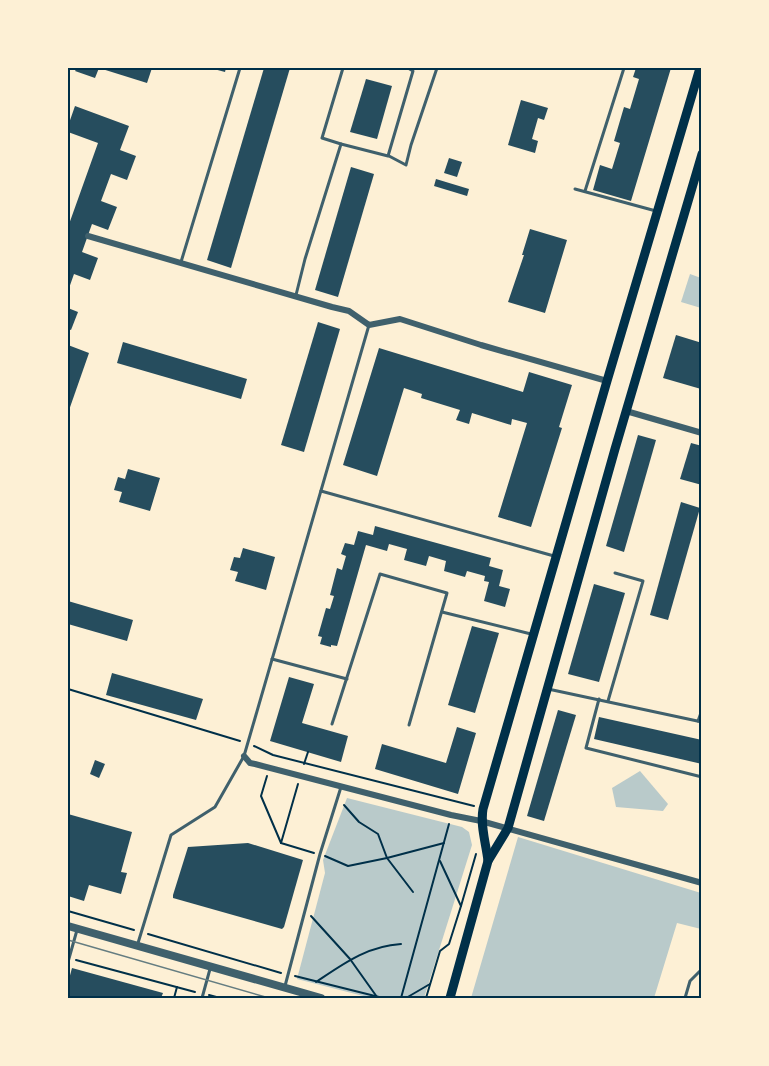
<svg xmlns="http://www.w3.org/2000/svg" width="769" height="1066" font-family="'Sofia Sans Condensed',sans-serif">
  <rect width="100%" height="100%" fill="#fdf0d5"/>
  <g fill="#b9caca">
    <path d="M690,274L701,278V308L681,302Z"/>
    <path d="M640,771L668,804L663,811L616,807L612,788Z"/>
    <path d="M347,798L462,827L469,832L472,845L424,998H371L297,979L325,873L323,860Z"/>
    <path d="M518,837L701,893V929L677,923L654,998H471Z"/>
  </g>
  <g fill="#264d5e">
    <path d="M77,68H99L95,78L75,71Z"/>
    <path d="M99,68H152L147,83Z"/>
    <path d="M210,68H226L225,72Z"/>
    <path d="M264,68H290L231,268L207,260Z"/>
    <path d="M636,68H671L631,201L593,190L600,165L612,169L620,143L614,141L624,107L630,109L639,79L633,77Z"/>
    <path d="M366,79L392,86L377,139L350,132Z"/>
    <path d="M521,100L548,108L544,120L538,118L532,139L538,141L535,153L508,145Z"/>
    <path d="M75,106L129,126L120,150L136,156L127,180L111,174L101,201L117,207L108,230L92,224L82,252L98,258L90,280L74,274L68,291V227L98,143L68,132V126Z"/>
    <path d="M449,158L462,162L457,177L444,173Z"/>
    <path d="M351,167L374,174L338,297L315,290Z"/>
    <path d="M436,179L469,189L467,196L434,186Z"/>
    <path d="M530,229L567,240L545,313L508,302L524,255H522Z"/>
    <path d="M68,308L78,312L71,330L68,329Z"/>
    <path d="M318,322L340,329L304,452L281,445Z"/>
    <path d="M676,335L702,343L701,389L663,378Z"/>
    <path d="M123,342L247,379L241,399L117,363Z"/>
    <path d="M68,345L89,353L68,413Z"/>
    <path d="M379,348L523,392L529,372L572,385L559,427L562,428L531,527L498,517L527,423L512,419L511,425L472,413L469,424L456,420L460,410L421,398L422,394L404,388L377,476L343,465Z"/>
    <path d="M638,435L656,440L624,552L606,546Z"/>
    <path d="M691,443L702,446V485L680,479Z"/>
    <path d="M128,469L160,478L150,511L119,502L122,492L114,490L118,477L125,479Z"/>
    <path d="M681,502L700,508L668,620L650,615Z"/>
    <path d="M375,526L491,558L489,566L503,570L499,586L510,589L505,607L484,601L489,582L484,581L485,576L467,571L465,577L444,571L446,561L429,556L426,566L404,560L407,549L389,544L387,551L366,545L337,646L331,645V647L320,644L322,637L318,636L326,608L330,609L334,596L330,595L337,568L342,570L346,556L341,554L345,543L354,545L358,531L373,535Z"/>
    <path d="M243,548L275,557L266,590L235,581L238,572L230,570L234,557L240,558Z"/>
    <path d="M594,584L625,593L599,682L568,674Z"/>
    <path d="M68,601L133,620L127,641L68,624Z"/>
    <path d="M472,626L499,633L475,713L448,705Z"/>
    <path d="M112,673L203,699L196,720L106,695Z"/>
    <path d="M289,677L314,684L302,723L348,736L341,762L270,741Z"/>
    <path d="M558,710L576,715L544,821L527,816Z"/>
    <path d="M599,717L702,740V764L594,739Z"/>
    <path d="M457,727L476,733L458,794L375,769L382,744L446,763Z"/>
    <path d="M95,760L105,764L99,778L90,774Z"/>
    <path d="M68,814L132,832L121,872L127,873L121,894L89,885L84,901L68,896Z"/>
    <path d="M248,843L303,860L284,927L282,929L173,898V895L188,847Z"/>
    <path d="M72,968L163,993L161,998H68V983Z"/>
  </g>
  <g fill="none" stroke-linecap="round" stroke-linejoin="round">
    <g stroke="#003049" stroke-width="2">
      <path d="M68,689L240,741"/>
      <path d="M254,746L273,755L474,806"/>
      <path d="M304,764L308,752"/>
      <path d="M267,776L261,796L281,843"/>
      <path d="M298,784L281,843L314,853"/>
      <path d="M344,805L359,822L378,834L387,858L413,892"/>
      <path d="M325,856L348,866L387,858L444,843"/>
      <path d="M461,906L476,854"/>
      <path d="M68,911L134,930"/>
      <path d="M311,916L350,959L377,997"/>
      <path d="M148,934L281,973"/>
      <path d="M76,960L195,992"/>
      <path d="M295,976L383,998"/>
      <path d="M316,982C343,964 367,946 401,944"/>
      <path d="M209,995L220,998"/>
      <path d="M174,998L177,987"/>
      <path d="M401,998L449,824"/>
      <path d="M406,998L430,984"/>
      <path d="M426,998L440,951L449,944L461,906L440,861"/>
    </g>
    <g stroke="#3f606c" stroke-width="3">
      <path d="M341,144L388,156L413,71L408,68"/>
      <path d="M389,156L406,165L411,145L437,68"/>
      <path d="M575,189L656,211"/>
      <path d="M585,191L624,68"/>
      <path d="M181,262L240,68"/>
      <path d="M296,295L305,259L341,144L322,138L343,68"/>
      <path d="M321,491L554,556"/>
      <path d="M442,612L531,634"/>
      <path d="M272,659L347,679"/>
      <path d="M548,689L702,722"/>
      <path d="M599,699L586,748L702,777"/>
      <path d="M608,701L643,581L615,573"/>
      <path d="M698,721L702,710"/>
      <path d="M332,724L380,574L447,593L409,725"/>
      <path d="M138,943L171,835L215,807L244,756L369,325"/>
      <path d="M68,962L77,930"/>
      <path d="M285,986L320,854L341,787"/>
      <path d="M202,998L210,969"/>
      <path d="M685,998L690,981L702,969"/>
    </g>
    <g stroke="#3f606c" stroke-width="6">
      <path d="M88,236L332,307L349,311L369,325L400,319L481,345L607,381"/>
      <path d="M626,411L702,433"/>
      <path d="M244,756L250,763L255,764L451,815L481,821L702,883"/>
    </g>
    <path stroke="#3f606c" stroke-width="8" d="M68,926L321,998"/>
    <g stroke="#003049" stroke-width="9">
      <path d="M488,861C486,843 480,826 483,809L607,381L700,68"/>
      <path d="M450,998L488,861L508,828L615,449L702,154"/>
    </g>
    <path stroke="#657d81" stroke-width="1.5" d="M68,940L269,998"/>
  </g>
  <rect width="769" height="1066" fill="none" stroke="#fdf0d5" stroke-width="138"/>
  <rect x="69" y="69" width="631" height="928" fill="none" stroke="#003049" stroke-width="2"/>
</svg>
